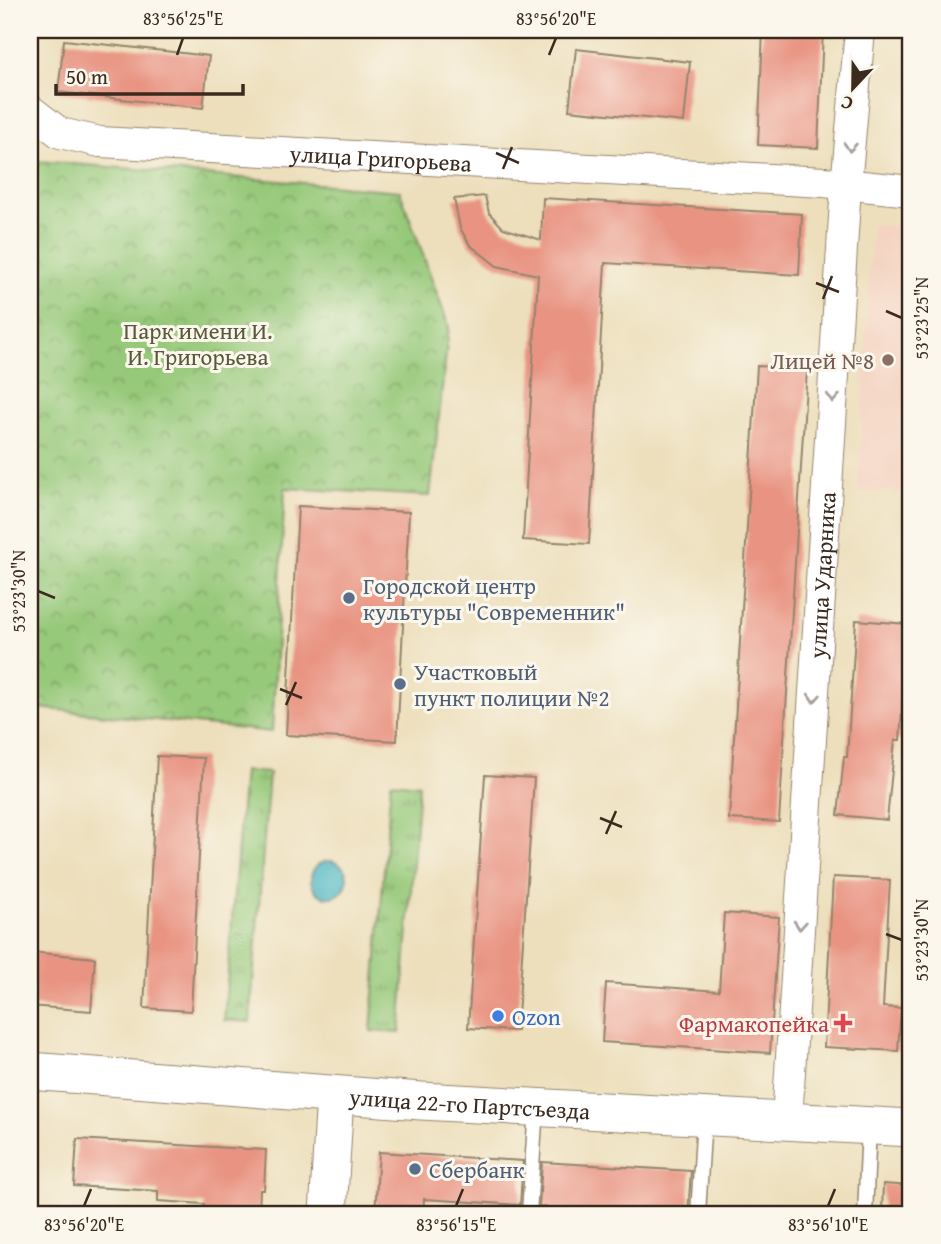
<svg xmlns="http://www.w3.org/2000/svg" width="941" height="1244" font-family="'Gentium Book Plus',serif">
  <defs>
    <pattern id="grass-tufts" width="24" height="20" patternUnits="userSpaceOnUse" patternTransform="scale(1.75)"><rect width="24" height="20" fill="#97c97a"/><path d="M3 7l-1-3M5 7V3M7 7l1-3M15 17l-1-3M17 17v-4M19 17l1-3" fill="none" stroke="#7ca363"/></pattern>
    <pattern id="park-crowns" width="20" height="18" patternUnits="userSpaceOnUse" patternTransform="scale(1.75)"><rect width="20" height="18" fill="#97c97a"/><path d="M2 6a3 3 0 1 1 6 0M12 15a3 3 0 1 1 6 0" fill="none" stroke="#7ca363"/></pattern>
  </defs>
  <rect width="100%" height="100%" fill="#fbf7ec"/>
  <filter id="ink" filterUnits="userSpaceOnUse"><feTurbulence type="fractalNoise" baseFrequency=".0143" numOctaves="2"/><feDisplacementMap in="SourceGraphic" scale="14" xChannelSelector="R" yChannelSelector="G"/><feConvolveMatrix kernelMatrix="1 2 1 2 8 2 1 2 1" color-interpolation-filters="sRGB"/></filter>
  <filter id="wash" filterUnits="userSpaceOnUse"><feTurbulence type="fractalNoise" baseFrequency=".00686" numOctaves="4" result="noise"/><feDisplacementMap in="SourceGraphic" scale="28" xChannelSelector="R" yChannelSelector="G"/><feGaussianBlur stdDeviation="1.57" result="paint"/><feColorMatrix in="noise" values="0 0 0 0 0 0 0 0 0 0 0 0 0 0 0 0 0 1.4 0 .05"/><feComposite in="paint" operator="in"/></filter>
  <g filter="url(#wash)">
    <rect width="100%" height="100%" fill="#eddfbc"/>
    <path fill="#f4d3c1" d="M872,225L911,227V492H858Z"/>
    <g fill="url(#grass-tufts)" stroke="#697a4c" stroke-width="2">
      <path d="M244,771L269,773L250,1022L224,1020Z"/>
      <path d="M391,782L419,785L400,1033L371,1031Z"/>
    </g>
    <path fill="url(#park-crowns)" stroke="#697a4c" stroke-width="2" d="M38,161L400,191L449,327L430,496L285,488L272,732L30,707V244Z"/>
    <circle fill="#48b5c2" stroke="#427070" stroke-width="2" cx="329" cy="879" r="18"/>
    <g id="blocks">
      <g fill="#e99483">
        <path d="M763,30H823L818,148L758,145Z"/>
        <path d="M64,40L209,56L203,108L58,92Z"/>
        <path d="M576,49L690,62L684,122L569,110Z"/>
        <path d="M485,196L489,213L503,228L541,240L543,198L802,214L799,275L605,263L589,544L523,540L538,275L497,266L470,245L460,228L454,199Z"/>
        <path d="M757,366L807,369L779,822L729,819Z"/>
        <path d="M298,506L409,512L397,741L286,735Z"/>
        <path d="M856,620L908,624L900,740H895L887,820L838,815L844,757H847Z"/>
        <path d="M157,756L204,758L191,1011L144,1008Z"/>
        <path d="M485,775L534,778L517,1031L468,1028Z"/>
        <path d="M833,877L890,880L883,1007L901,1008L898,1051L824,1047Z"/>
        <path d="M724,913L779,917L770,1053L602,1042L606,983L719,991Z"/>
        <path d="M30,952L95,958L91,1011L30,1006Z"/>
        <path d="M77,1139L266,1150L264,1190H260L259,1214H204V1204L158,1201V1191L74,1186Z"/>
        <path d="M379,1152L523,1161L520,1205L424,1199L423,1214H375Z"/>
        <path d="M542,1162L691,1171L688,1214H546V1207L539,1206Z"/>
        <path d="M883,1184L911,1186V1214H882Z"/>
      </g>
    </g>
  </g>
  <g filter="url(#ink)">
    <use href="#blocks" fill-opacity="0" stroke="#94846d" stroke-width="2"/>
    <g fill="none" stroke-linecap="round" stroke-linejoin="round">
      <defs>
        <g id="service">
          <path d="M529,1214L536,1107"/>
          <path d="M698,1214L704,1118"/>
          <path d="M865,1214L869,1127"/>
        </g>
        <g id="minor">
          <path id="s1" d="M30,110L60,133L100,142L824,182L911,191"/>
          <path id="s2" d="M787,1120L846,185L860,30"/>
        </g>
        <g id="tertiary">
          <path id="s3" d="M30,1071L421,1101L911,1128"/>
          <path d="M328,1214L335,1095"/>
        </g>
      </defs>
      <use href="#service" stroke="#94846d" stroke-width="17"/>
      <use href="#minor" stroke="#94846d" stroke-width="32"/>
      <use href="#tertiary" stroke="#94846d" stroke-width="39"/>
      <use href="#service" stroke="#fff" stroke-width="14"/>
      <use href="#minor" stroke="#fff" stroke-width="30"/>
      <use href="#tertiary" stroke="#fff" stroke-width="37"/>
    </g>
    <defs><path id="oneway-chevron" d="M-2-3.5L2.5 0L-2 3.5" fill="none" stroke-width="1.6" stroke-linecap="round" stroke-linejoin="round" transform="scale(1.75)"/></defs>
    <g stroke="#a79f9a">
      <use href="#oneway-chevron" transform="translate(850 147) rotate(95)"/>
      <use href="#oneway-chevron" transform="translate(833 398) rotate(94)"/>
      <use href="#oneway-chevron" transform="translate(814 698) rotate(94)"/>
      <use href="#oneway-chevron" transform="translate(800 925) rotate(94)"/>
    </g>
  </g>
  <path fill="none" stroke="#3b2a1e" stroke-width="2.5" d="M177,55L183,38M549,55L556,38M496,153L519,163M503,169L512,147M816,283L839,292M823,299L832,276M886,311L902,318M38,591L55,598M280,689L302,698M286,705L296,682M600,818L622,827M606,834L616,811M886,934L902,940M84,1206L91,1189M456,1206L463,1189M828,1206L835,1189"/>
  <circle fill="#8d6e63" stroke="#fbf7ec" stroke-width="2.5" cx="888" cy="360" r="7"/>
  <g fill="#5c6f8a" stroke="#fbf7ec" stroke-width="2.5">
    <circle cx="349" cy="598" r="7"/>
    <circle cx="400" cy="684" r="7"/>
    <circle cx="415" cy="1169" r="7"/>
  </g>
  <circle fill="#3f7fe0" stroke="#fbf7ec" stroke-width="2.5" cx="498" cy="1016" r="7"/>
  <path fill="#e0444e" stroke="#fbf7ec" stroke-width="2.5" d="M839.5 1012.5h7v7h7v7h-7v7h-7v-7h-7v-7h7z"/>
  <g text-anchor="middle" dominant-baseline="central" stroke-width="6" stroke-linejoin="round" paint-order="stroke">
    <g font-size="23" fill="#3b2a1e" stroke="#fbf7ec">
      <text stroke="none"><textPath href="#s1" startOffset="360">улица Григорьева</textPath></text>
      <text stroke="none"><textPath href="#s2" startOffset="546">улица Ударника</textPath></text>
      <text stroke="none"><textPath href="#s3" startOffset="441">улица 22-го Партсъезда</textPath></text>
    </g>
    <g font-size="23" fill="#575a3a" stroke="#fbf7ec">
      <text x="198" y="330">Парк имени И.<tspan x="198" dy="26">И. Григорьева</tspan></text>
    </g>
    <g font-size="23" fill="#785e54" stroke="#fbf7ec" text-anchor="end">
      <text x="874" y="360">Лицей №8</text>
    </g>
    <g font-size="23" fill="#4e5e75" stroke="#fbf7ec" text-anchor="start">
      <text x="363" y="585">Городской центр<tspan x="363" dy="26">культуры "Современник"</tspan></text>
      <text x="414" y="671">Участковый<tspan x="414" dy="26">пункт полиции №2</tspan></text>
      <text x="429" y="1169">Сбербанк</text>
    </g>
    <g font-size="23" fill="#366cbe" stroke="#fbf7ec" text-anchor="start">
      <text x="512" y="1016">Ozon</text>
    </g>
    <g font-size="23" fill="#be3a42" stroke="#fbf7ec" text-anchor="end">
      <text x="829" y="1023">Фармакопейка</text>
    </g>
  </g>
  <rect width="941" height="1244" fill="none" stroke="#fbf7ec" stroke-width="77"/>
  <g transform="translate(853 88) rotate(202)" stroke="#fbf7ec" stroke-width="5" paint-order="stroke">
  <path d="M0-5L12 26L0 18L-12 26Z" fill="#3b2a1e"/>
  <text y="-10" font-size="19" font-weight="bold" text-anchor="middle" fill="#3b2a1e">С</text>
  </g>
  <path d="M56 84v10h187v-10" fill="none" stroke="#3b2a1e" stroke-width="3.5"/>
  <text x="66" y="84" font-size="21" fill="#3b2a1e" stroke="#fbf7ec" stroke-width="5" paint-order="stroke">50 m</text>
  <rect x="38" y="38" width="864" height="1168" fill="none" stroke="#3b2a1e" stroke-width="2.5"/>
  <g font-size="18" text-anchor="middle" fill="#3b2a1e">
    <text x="183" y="25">83°56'25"E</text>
    <text x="556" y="25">83°56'20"E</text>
    <text transform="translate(922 318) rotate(-90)" y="6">53°23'25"N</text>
    <text transform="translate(19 591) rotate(-90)" y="6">53°23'30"N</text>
    <text transform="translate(922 940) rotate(-90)" y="6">53°23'30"N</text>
    <text x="84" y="1231">83°56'20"E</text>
    <text x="456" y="1231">83°56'15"E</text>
    <text x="828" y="1231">83°56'10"E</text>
  </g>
</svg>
